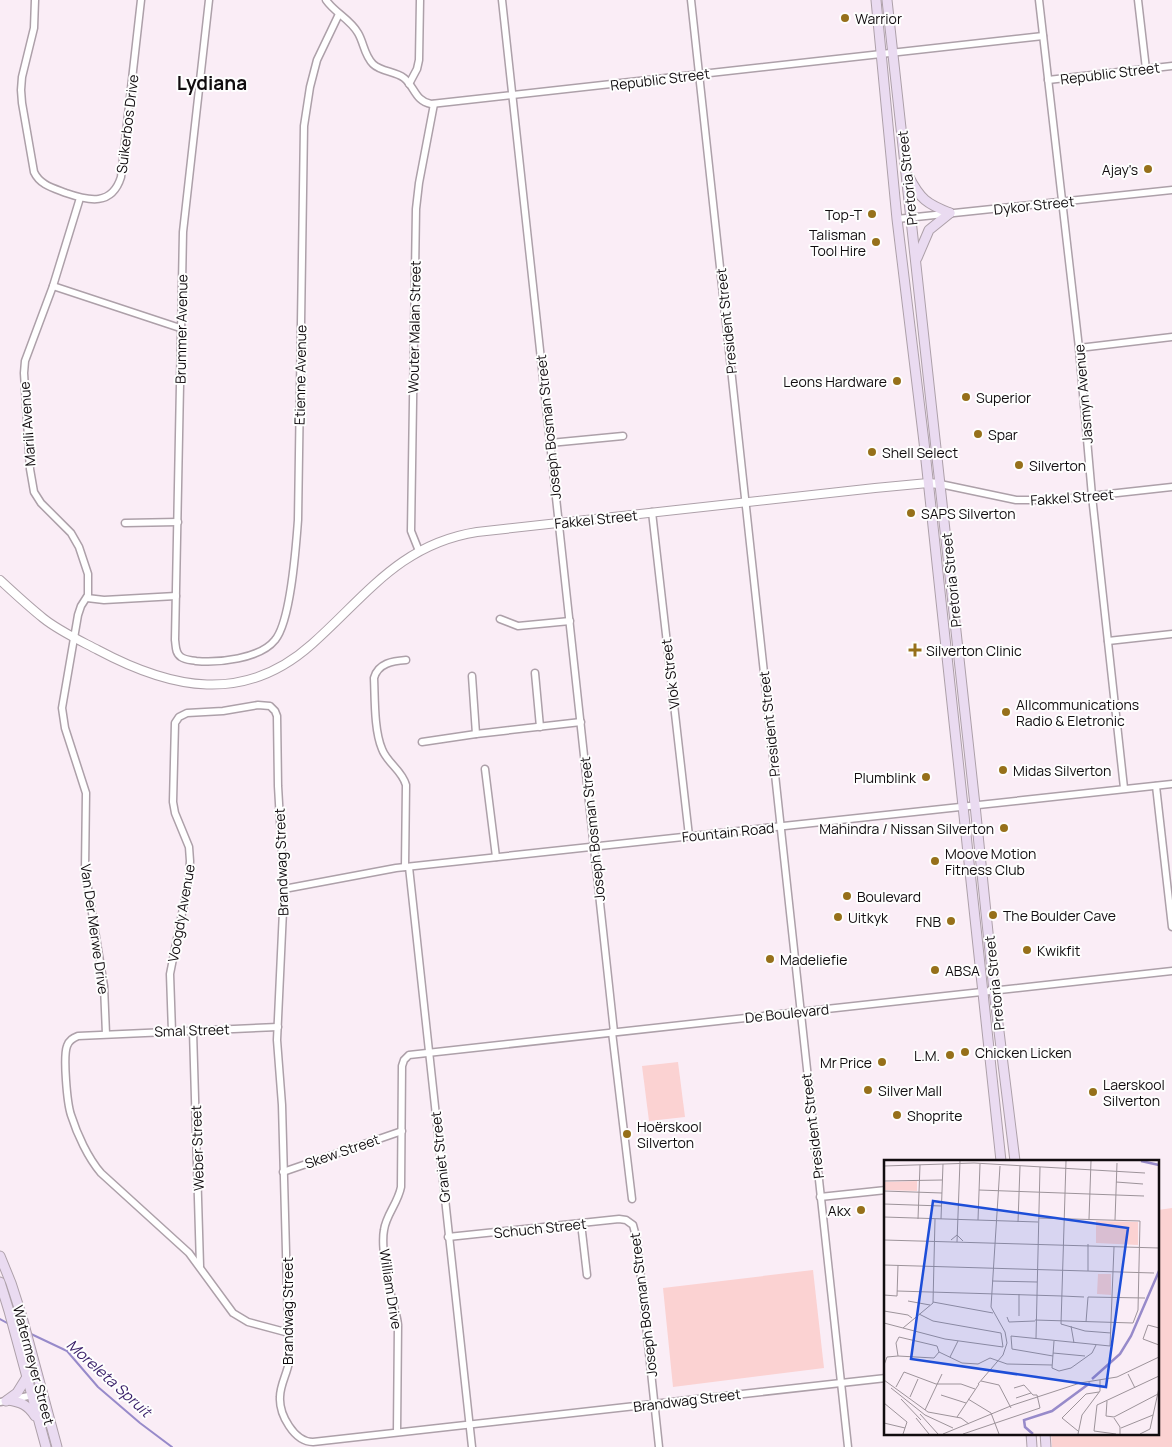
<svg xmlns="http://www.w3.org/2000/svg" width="1172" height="1447" font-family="Manrope,sans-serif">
  <rect width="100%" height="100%" fill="#faedf6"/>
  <g fill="#fbd2d2">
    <path d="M678,1062L685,1117L649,1121L642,1066Z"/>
    <path d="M1172,1208V1447H1052L1051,1433H1158V1210Z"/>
    <path d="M813,1270L824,1368L673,1387L663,1288Z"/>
  </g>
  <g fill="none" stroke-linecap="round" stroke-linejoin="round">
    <g stroke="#978aca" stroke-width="2">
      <path d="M0,1319L9,1324"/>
      <path d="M29,1333L67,1351L98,1387L140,1423L172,1447"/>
    </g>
    <defs>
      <g id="minor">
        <path d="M35,0L34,28L22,77L21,90L22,103L34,172C40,185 53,188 66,193C89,201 112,206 121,177L141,0"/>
        <path d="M209,0L183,232L175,640C176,646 175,653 181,657C185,660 191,660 196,661C218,663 260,659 275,640C291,621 296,546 298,520L304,126L310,87L317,60L339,14"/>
        <path d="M326,0C335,13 350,19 358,33C364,43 364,55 373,64C381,72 395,71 404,78C415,87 415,101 431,104L1043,36"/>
        <path d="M502,0L614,1032"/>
        <path d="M691,0L848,1447"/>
        <path d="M1039,0L1079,348L1092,496L1124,788"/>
        <path d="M1138,0L1146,69"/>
        <path d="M1048,80L1172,66"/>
        <path d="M409,84L417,69L419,60L420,0"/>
        <path d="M80,198L53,286L25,361L24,373L30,469L34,492L41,503L71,533L79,547L88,574V595L81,606L78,615L62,708L65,728L86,793L85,870L104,986L106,1034"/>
        <path d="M897,219L1172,190"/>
        <path d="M53,286L180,328"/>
        <path d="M1079,348L1172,337"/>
        <path d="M550,443L623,436"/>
        <path d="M940,484L1016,500H1054L1172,487"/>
        <path d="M652,512L689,836"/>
        <path d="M125,523L178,522"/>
        <path d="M419,551L411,531L416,209L419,183L434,104"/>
        <path d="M87,598L104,600L176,596"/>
        <path d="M500,619L518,626L570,621"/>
        <path d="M1108,641L1172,634"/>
        <path d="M535,673L540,727"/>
        <path d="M472,676L476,734"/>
        <path d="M422,742L476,734L581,722"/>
        <path d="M485,769L496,857"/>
        <path d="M1156,786L1172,927"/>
        <path d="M405,867L406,785C402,770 387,763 382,749C374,730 375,699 374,678C378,663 393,661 406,660"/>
        <path d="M409,867L472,1447"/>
        <path d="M284,889L396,868L1172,784"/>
        <path d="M278,1027L78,1036C73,1038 69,1040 67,1046C63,1057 67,1103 71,1115C77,1134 88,1158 101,1173L189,1253L233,1313L248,1322L289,1333"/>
        <path d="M193,1031L200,1266"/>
        <path d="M172,1032L170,974L189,878L190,861L189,847L175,813L173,802L175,723L179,717L187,713L223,711L258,705L270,706L275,711L277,716L278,786L284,889L277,1040L282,1105L289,1362C287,1374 280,1385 280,1397C279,1414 294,1442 313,1442L886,1378"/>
        <path d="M612,1032L632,1199"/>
        <path d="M283,1172L402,1131"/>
        <path d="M820,1197L886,1190"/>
        <path d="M581,1223L587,1275"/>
        <path d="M448,1237L619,1219L626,1220L633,1225L637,1240L659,1447"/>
        <path d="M0,1402L42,1393"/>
        <path d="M397,1432L398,1325C397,1314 393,1306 391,1295C387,1280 381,1245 384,1230C386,1215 398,1203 401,1187L402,1066L404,1060L409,1055L1172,971"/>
      </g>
      <path id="tertiary" d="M0,580C14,593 28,606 43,618C59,631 79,640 98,650C171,689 244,705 312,644C366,596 400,544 477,532L875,488L928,483L940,484"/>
      <g id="secondary">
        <path d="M876,0L897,219L924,442L1001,1161"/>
        <path d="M887,0L975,805L994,991L1015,1161"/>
        <path d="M909,177C920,199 927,204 950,213"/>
        <path d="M917,258L929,230L950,213"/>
        <path d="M0,1256L11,1283L22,1317L57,1447"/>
        <path d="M0,1282L9,1311L46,1447"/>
        <path d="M8,1400C21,1402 28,1405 35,1416"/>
        <path d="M6,1401L17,1393L27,1377"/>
        <path d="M1031,1433L1032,1447"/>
        <path d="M1045,1433L1046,1447"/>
      </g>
    </defs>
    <use href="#minor" stroke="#ada0a9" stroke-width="9"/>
    <use href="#tertiary" stroke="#ada0a9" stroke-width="10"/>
    <use href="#secondary" stroke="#ada0a9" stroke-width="11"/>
    <use href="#minor" stroke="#fff" stroke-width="6"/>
    <use href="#tertiary" stroke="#fff" stroke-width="8"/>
    <use href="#secondary" stroke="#eadbf1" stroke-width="9"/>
  </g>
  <g fill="#96701a" stroke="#fefefe" stroke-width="2">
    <circle cx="845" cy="18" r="5"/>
    <circle cx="1148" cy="169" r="5"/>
    <circle cx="872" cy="214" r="5"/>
    <circle cx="876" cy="242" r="5"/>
    <circle cx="897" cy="381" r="5"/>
    <circle cx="966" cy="397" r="5"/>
    <circle cx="978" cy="434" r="5"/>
    <circle cx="872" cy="452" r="5"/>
    <circle cx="1019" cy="465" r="5"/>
    <circle cx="911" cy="513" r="5"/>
    <path d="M912.5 642.5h5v5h5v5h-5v5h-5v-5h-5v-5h5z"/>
    <circle cx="1006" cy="712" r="5"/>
    <circle cx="1003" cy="770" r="5"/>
    <circle cx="926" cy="777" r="5"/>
    <circle cx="1004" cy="828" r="5"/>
    <circle cx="935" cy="861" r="5"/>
    <circle cx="847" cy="896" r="5"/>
    <circle cx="993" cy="915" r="5"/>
    <circle cx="838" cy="917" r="5"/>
    <circle cx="951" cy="921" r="5"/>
    <circle cx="1027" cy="950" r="5"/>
    <circle cx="770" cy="959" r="5"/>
    <circle cx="935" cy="970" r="5"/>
    <circle cx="965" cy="1052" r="5"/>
    <circle cx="950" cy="1055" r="5"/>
    <circle cx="882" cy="1062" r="5"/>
    <circle cx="868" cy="1090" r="5"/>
    <circle cx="1093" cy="1092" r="5"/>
    <circle cx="897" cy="1115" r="5"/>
    <circle cx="627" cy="1134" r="5"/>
    <circle cx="861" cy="1210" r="5"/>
  </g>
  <g text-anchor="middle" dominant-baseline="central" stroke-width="4" stroke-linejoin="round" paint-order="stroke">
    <g font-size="14" fill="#110c0f" stroke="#fefefe" text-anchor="start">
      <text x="855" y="18">Warrior</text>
      <text x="1138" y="169" text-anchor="end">Ajay's</text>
      <text x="862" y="214" text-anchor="end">Top-T</text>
      <text x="866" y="234" text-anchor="end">Talisman<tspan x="866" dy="16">Tool Hire</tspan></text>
      <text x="887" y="381" text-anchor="end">Leons Hardware</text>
      <text x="976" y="397">Superior</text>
      <text x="988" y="434">Spar</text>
      <text x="882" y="452">Shell Select</text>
      <text x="1029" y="465">Silverton</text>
      <text x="921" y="513">SAPS Silverton</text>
      <text x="926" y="650">Silverton Clinic</text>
      <text x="1016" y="704">Allcommunications<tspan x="1016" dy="16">Radio &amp; Eletronic</tspan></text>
      <text x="1013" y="770">Midas Silverton</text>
      <text x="916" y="777" text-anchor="end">Plumblink</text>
      <text x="994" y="828" text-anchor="end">Mahindra / Nissan Silverton</text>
      <text x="945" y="853">Moove Motion<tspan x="945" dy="16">Fitness Club</tspan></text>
      <text x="857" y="896">Boulevard</text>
      <text x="1003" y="915">The Boulder Cave</text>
      <text x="848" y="917">Uitkyk</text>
      <text x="941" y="921" text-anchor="end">FNB</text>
      <text x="1037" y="950">Kwikfit</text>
      <text x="780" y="959">Madeliefie</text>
      <text x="945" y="970">ABSA</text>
      <text x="975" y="1052">Chicken Licken</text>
      <text x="940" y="1055" text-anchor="end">L.M.</text>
      <text x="872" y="1062" text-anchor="end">Mr Price</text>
      <text x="1103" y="1084">Laerskool<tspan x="1103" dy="16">Silverton</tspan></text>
      <text x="878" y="1090">Silver Mall</text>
      <text x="907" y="1115">Shoprite</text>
      <text x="637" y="1126">Hoërskool<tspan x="637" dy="16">Silverton</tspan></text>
      <text x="851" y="1210" text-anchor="end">Akx</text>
    </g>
    <g font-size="14" fill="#110c0f" stroke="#fefefe">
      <text transform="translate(1110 73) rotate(-7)">Republic Street</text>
      <text transform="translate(660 79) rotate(-7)">Republic Street</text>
      <text transform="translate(127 124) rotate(-83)">Suikerbos Drive</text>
      <text transform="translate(907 178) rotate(-96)">Pretoria Street</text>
      <text transform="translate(1034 205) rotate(-6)">Dykor Street</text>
      <text transform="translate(726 321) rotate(-96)">President Street</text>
      <text transform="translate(414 327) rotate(-89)">Wouter Malan Street</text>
      <text transform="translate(181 329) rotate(-89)">Brummer Avenue</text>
      <text transform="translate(300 375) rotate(-89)">Etienne Avenue</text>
      <text transform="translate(1083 394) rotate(-95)">Jasmyn Avenue</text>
      <text transform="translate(27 424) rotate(-94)">Marili Avenue</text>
      <text transform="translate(548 427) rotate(-96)">Joseph Bosman Street</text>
      <text transform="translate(1072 497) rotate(-4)">Fakkel Street</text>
      <text transform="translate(596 519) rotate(-6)">Fakkel Street</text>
      <text transform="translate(951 580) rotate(-96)">Pretoria Street</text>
      <text transform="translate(670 674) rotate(-97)">Vlok Street</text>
      <text transform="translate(769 724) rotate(-96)">President Street</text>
      <text transform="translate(592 829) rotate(-96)">Joseph Bosman Street</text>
      <text transform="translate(728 832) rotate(-6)">Fountain Road</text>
      <text transform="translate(281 862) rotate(-92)">Brandwag Street</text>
      <text transform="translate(181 913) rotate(-80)">Voogdy Avenue</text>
      <text transform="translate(95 929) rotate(82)">Van Der Merwe Drive</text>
      <text transform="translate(994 983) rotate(-96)">Pretoria Street</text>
      <text transform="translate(787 1013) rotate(-6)">De Boulevard</text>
      <text transform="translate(192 1030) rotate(-2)">Smal Street</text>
      <text transform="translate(812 1126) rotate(-97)">President Street</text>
      <text transform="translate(197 1148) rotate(-92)">Weber Street</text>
      <text transform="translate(342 1151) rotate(-19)">Skew Street</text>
      <text transform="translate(440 1157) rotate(-96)">Graniet Street</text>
      <text transform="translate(540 1228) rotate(-6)">Schuch Street</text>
      <text transform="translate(391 1289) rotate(81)">William Drive</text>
      <text transform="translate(643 1305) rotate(-97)">Joseph Bosman Street</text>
      <text transform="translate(287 1311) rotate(-90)">Brandwag Street</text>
      <text transform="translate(34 1365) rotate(75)">Watermeyer Street</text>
      <text transform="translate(687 1400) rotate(-7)">Brandwag Street</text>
    </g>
    <g font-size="15" font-style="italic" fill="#361c67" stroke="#fefefe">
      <text transform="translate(109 1378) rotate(42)">Moreleta Spruit</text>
    </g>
    <g font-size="19" font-weight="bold" fill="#110c0f" stroke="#fefefe">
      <text x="212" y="83">Lydiana</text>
    </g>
  </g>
  <g transform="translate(884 1160)">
    <rect width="275" height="275" fill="#faedf6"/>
    <path d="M33,21V31L0,30V22ZM212,61L254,62V85L212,83ZM214,114H227V135L213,134Z" fill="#fbd2d2"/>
    <path fill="none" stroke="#978aca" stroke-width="2.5" d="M257,1L275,5M208,219L236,194L247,176L275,111M149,274L141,267L140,260L168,251L206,223"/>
    <path fill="none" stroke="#9d939a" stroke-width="1" d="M182,1L177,164L201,171L227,173M0,6L90,3L261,13M0,21L58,20M232,22L259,24M95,30L260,36M0,31L58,33M0,44L58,46M0,57L154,62M34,59L36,5M57,59L59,4M205,59L207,1M94,60L96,4M231,60L233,3M134,62L136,6M0,80L275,88M67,80L73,75L79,81M73,82L76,1M0,105L270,113M204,111V84M108,121L153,122M13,131L178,136M0,135L13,136L14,105M178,136L200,137M24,141L46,145M49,142L109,153M0,151L24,155L28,158M135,156V134M123,157L125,162L151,161M151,160L249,163L254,150L256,61L155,58M202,162L204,137L261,138M0,163L61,179L119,187L117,173L49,161L35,154M187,166L190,183M19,168L49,143L51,59M275,168L264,165L259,179L275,185M152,178L156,7M170,181L168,208L175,211L187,208L208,193L212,185M55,192L78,203L94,204L106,198L123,204L168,205M169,193L201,196M14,196L50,198L55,192M169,196L128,189L127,176L226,186L230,87M66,197L74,181M0,205L3,197L14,196L12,183L15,177L53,186L55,192M244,214L251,228M0,220L44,252L77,258L85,264M97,221L115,225L127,248M94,224L119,195L123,183L121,172L107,147L116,6M12,227L20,212L52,224H77L91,229M7,228L41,255L69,268M57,235L82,243M26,237L34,219M132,238L147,233M17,239L37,260M84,239L107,253L115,274M223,241L222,256L230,257L274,234M0,243L23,262L19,274M213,245L275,216M213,245L210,271L232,274M41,250L58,214M36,254L54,274M73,257L95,224M32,258L45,274M230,258L236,267V274M0,263L21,268M237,268L269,255M194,271L178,258L202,234L215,232M59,274L129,245L196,223L233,217L275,197M79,274L156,248L153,235H149L140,225L130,228M194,274L198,255L216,231V220M256,274L266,269L275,228"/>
    <path fill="#1d4ed8" fill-opacity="0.15" stroke="#1d4ed8" stroke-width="2.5" d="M49,41L244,68L222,227L27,199Z"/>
    <rect width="275" height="275" fill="none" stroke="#110c0f" stroke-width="2.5"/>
  </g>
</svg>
